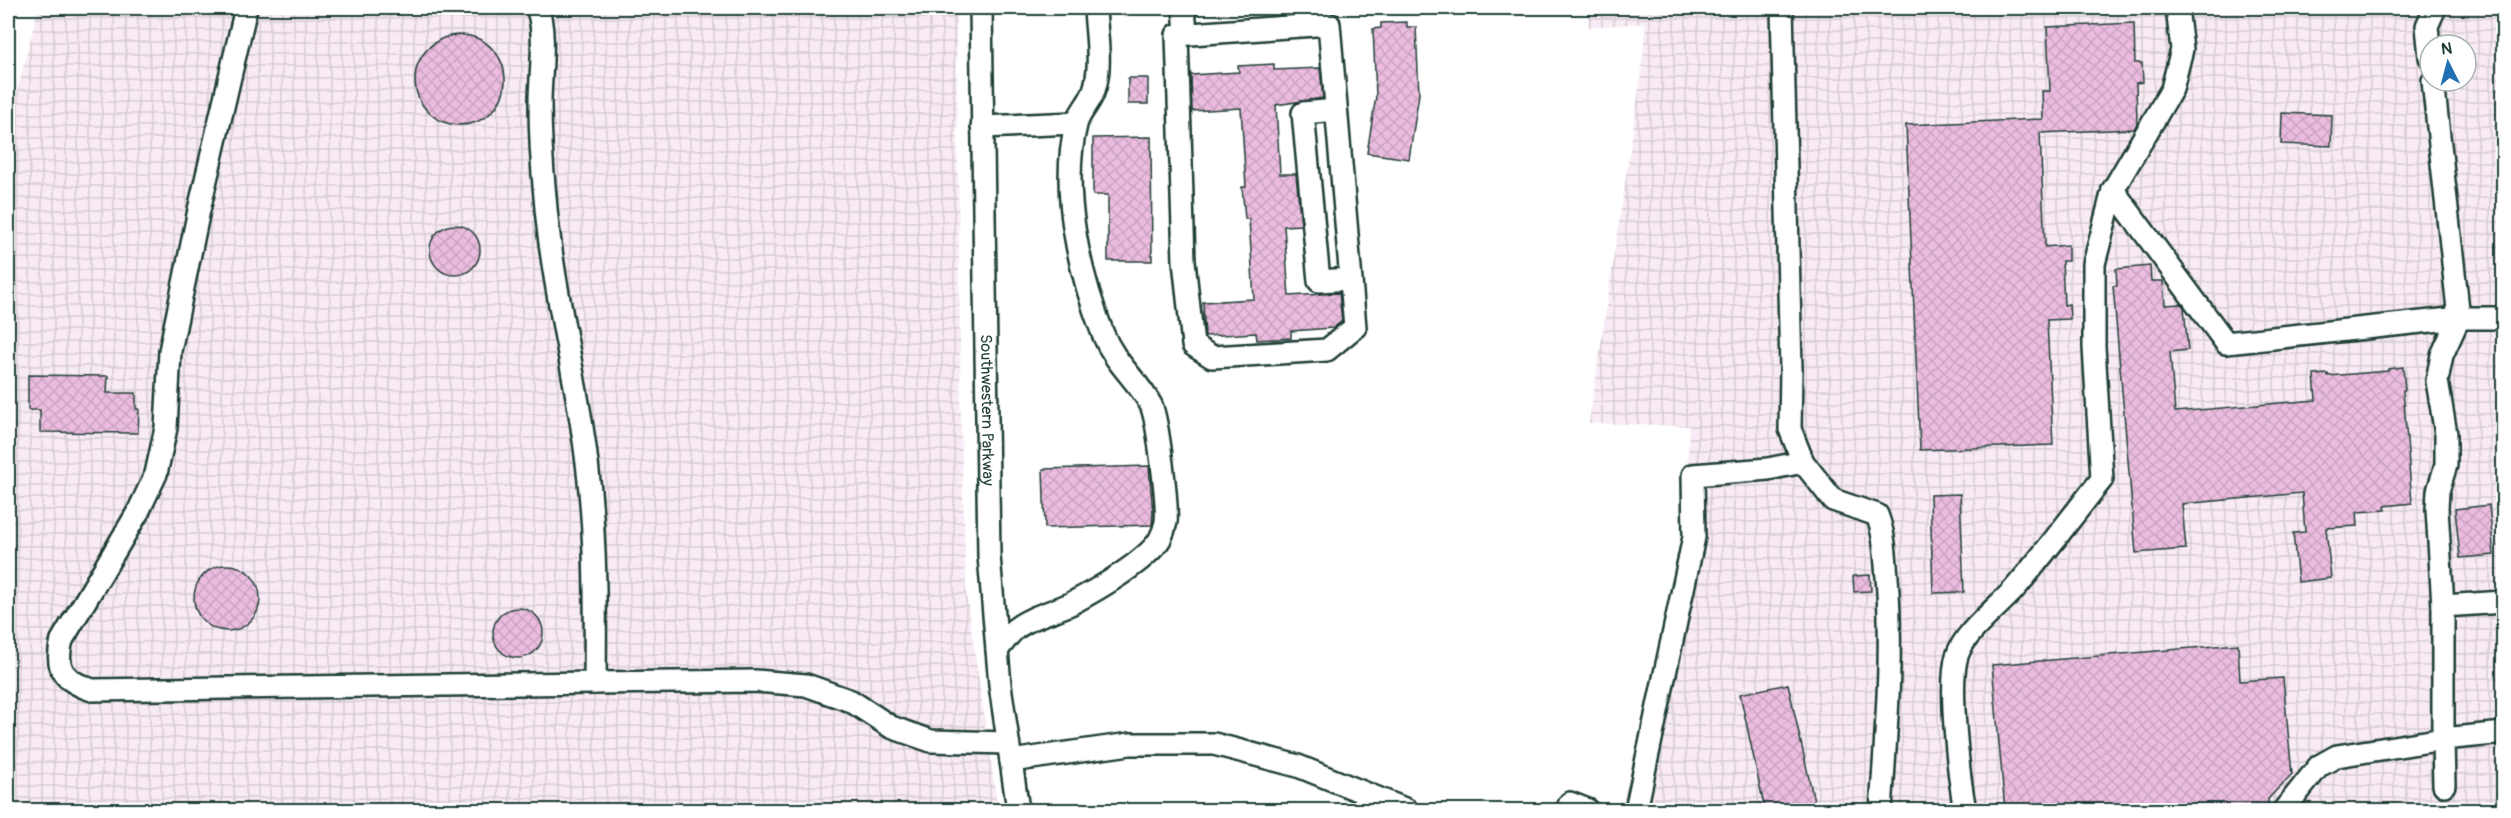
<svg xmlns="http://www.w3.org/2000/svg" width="2511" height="818" font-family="Pangolin,sans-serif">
  <defs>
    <pattern id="industrial-grid" width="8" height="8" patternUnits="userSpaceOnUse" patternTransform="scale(1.5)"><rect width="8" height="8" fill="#f9ebf5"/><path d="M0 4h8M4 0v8" fill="none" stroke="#d5cad3"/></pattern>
    <pattern id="building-cross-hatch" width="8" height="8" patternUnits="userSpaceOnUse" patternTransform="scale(1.5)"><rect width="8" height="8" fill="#ebbcdf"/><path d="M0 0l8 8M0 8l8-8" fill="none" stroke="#c9a2c0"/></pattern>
  </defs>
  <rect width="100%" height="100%" fill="#fff"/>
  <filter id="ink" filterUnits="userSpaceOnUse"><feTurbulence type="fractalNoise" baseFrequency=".0167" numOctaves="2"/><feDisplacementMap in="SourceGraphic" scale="12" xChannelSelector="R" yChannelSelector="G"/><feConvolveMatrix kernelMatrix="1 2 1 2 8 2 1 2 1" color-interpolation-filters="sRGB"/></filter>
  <g filter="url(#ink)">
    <g fill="url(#industrial-grid)" fill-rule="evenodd">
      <path d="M38,8H956L961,431L966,593L998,810H8V316L12,300L8,291V129Z"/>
      <path d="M1589,8H2503V810H1621L1685,543L1689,426L1589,423L1641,76L1646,23L1588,27ZM2430,45H2466V81H2430Z"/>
    </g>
    <g fill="url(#building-cross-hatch)" stroke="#1f3d34" stroke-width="1.5">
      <path d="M1407,22V27H1416L1419,94L1409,159L1367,153L1376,96L1373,29L1381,28V23Z"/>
      <path d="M2134,23L2135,63H2142L2143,82L2136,83L2137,123L2134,129L2040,133L2045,247L2068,245V261H2062L2064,305L2069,304L2070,319L2047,320L2053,445L1920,450L1906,125L2043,119L2042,91H2050L2047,27Z"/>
      <circle cx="460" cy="80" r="45"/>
      <path d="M1274,64V70L1320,68L1323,98L1276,105L1280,174H1296L1301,225L1284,226L1289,296L1339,293L1342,321L1333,328L1291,331V338L1257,340L1256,333L1205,336L1203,302L1254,299L1249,219H1245L1242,187H1246L1241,108L1192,111L1191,75L1239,72L1238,66Z"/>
      <rect x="1128" y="78" width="20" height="26"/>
      <path d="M2282,113L2332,115L2331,146L2281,144Z"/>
      <path d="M1151,137L1152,261H1108V195H1093V138Z"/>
      <circle cx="455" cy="250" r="25"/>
      <path d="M2150,266L2151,281H2163L2165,305L2181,304L2184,307L2188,350L2170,352L2175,412L2316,400L2314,375L2328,374V376L2388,371V369L2403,367L2405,390H2403L2412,503L2385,506L2386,510L2357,512L2358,526L2326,528L2331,578L2298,582L2293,533L2305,532L2302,493L2182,504L2186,549L2136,553L2113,286H2117L2116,269Z"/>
      <path d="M28,375L108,376L107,393H136V409H139L138,433L40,432V410H28Z"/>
      <path d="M1149,466L1153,513L1152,525L1045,528L1043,469Z"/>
      <path d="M1960,494L1964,592L1933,593L1930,495Z"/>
      <path d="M2489,505L2494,555L2460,558L2455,509Z"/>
      <circle cx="227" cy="598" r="33"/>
      <path d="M1870,575L1871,591L1854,592L1853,576Z"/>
      <circle cx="518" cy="633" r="25"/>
      <path d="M2238,644L2240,681L2283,678L2292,774L2268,799L2269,810H2005L1992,665Z"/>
      <path d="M1788,684L1816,810H1765L1740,694Z"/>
    </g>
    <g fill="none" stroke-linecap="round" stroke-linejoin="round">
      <defs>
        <g id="minor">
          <path d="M246,8L199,210L170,351L166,428L156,474L138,512L62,640C54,670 65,681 92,690L595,683C596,594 596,510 581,421C569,346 551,273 545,197C542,166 540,133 540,102C540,76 547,31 537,8"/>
          <path id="s1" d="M981,8L989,556L1000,685L1018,810"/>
          <path d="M1184,8L1186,33"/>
          <path d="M1782,8L1791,369L1790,429L1803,462L1833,500L1877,515C1885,535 1885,556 1887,577C1893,655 1886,733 1881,810"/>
          <path d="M1329,24L1355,327L1327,350L1212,357L1193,345L1184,261L1177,35Z"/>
          <path d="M2430,57L2427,26L2435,8"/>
          <path d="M1336,110L1303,113L1319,281L1350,279"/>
          <path d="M982,127L1076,123"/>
          <path d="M2113,190L2226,343L2459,318H2504"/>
          <path d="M2443,606L2504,602"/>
          <path d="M997,650C1003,644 1008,635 1015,629C1031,616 1054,612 1072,603C1095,591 1147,561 1160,539C1162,535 1165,527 1166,522C1168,505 1158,420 1151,405C1136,378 1115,364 1103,334C1079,272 1060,190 1076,125C1078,114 1089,104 1093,93C1103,68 1096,34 1095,8"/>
          <path d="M595,683L755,681L806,685L851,701L891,727L931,741L1008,743"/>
          <path d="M1011,761L1130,744H1214L1298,766L1407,810"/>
          <path d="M2444,785L2443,739L2504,733"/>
          <path d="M1567,810L1570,803L1588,810"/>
          <path d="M1636,810L1694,537L1693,475L1768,469L1803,462"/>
          <path d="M1965,810C1959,778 1948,685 1957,656C1964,632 2000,606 2016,587C2046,552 2073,515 2102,479L2094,347V264L2113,190L2172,89L2182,49L2177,8"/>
          <path d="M2284,810L2319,766L2337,756L2443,739V606L2437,509L2438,491L2446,465V434L2437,381L2442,355L2459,318L2433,81"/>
        </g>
      </defs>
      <use href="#minor" stroke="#1f3d34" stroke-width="26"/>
      <use href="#minor" stroke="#fff" stroke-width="21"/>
    </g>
  </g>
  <g text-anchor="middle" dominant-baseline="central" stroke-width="5" stroke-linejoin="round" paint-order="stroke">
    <g font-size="16" fill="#1f3d34" stroke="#fff">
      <text stroke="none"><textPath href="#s1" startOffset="402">Southwestern Parkway</textPath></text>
    </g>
  </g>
  <rect width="2511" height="818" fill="none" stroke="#fff" stroke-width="30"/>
  <rect x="15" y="15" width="2481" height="788" fill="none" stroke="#1f3d34" stroke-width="2" filter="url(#ink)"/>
  <g transform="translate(2448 63) rotate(354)"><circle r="28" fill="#ffffff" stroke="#a5b1ae" stroke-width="1.5"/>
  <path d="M0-4.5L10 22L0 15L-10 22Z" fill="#1f6fb2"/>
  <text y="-9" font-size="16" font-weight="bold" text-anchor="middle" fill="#1f3d34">N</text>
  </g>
</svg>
